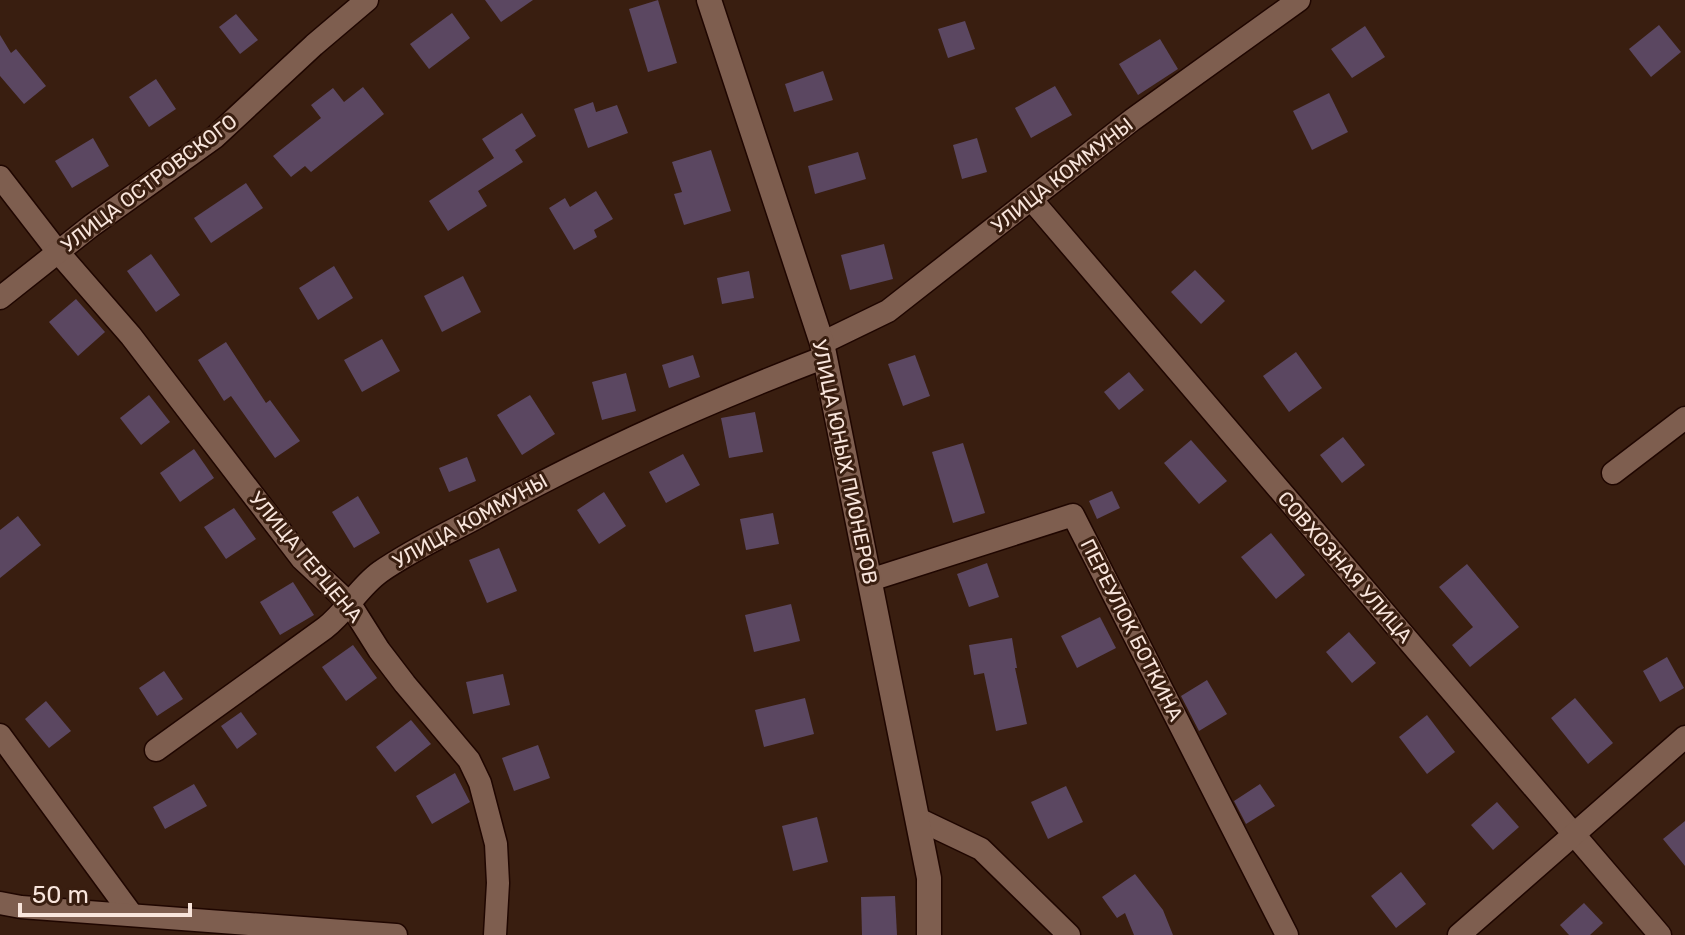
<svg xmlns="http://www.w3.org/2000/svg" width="1685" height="935" font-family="Rubik,sans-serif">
  <rect width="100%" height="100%" fill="#391e10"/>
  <g fill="#5b4761">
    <path d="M485,0H533L501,22Z"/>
    <path d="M658,0L677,63L648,72L629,9Z"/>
    <path d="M452,13L470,38L429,69L410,44Z"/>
    <path d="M236,14L258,40L240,54L219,27Z"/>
    <path d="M965,21L975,49L948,58L938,29Z"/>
    <path d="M1659,25L1681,52L1651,77L1629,49Z"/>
    <path d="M1365,26L1385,57L1352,78L1331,49Z"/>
    <path d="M0,35L11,53L16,49L46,86L24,104L0,76Z"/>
    <path d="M1160,39L1178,69L1138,95L1119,64Z"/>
    <path d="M823,71L833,100L794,112L785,84Z"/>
    <path d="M156,79L176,109L149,127L129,97Z"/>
    <path d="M1055,86L1072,115L1031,138L1015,108Z"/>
    <path d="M363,87L384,114L311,172L305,166L291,177L273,156L321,118L311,105L333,88L344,102Z"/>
    <path d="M1329,93L1348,132L1312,150L1293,111Z"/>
    <path d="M593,102L596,112L617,105L628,133L588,148L574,109Z"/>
    <path d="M522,113L536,136L515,150L523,162L478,191L487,206L448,231L429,201L494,158L482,139Z"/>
    <path d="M93,138L109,166L72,188L55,161Z"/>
    <path d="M977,138L987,172L962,179L953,145Z"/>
    <path d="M711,150L731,211L684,225L674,194L682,192L672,162Z"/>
    <path d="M858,152L866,179L815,194L808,166Z"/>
    <path d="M246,183L263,208L211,243L194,218Z"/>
    <path d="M596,191L613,219L594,230L597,237L574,250L549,208L565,198L570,207Z"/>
    <path d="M884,244L893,279L850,290L841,255Z"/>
    <path d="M151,254L180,295L156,312L127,271Z"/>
    <path d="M334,266L353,298L318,320L299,288Z"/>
    <path d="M1195,270L1225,301L1201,324L1171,292Z"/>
    <path d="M749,271L754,298L722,304L717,278Z"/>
    <path d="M463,276L481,312L442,332L424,296Z"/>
    <path d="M76,299L105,332L78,356L49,322Z"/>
    <path d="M382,339L400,371L362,392L344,360Z"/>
    <path d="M226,342L266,403L270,400L300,441L275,458L231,396L224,401L198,360Z"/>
    <path d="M1296,352L1322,388L1289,412L1263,376Z"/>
    <path d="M693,355L700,377L669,388L662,365Z"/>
    <path d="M915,355L930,396L903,406L888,364Z"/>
    <path d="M1129,372L1144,390L1119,410L1104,392Z"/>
    <path d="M626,373L636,411L602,420L592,382Z"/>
    <path d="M149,395L170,422L141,445L120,418Z"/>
    <path d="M530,395L555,434L522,455L497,415Z"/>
    <path d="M755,412L763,452L729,458L721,418Z"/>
    <path d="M1343,437L1365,465L1342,483L1320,455Z"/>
    <path d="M1191,440L1227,481L1199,504L1164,463Z"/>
    <path d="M963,443L985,513L953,523L932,452Z"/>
    <path d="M194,449L214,478L180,502L160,473Z"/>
    <path d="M683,454L700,485L666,503L649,472Z"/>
    <path d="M467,457L476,481L449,492L439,468Z"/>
    <path d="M1112,491L1120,508L1097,519L1089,501Z"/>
    <path d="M604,492L626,526L599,544L577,510Z"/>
    <path d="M358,496L380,533L354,548L332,512Z"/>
    <path d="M234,508L256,539L226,559L204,527Z"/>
    <path d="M773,513L779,544L746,550L740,519Z"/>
    <path d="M18,516L41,545L0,578V530Z"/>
    <path d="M1271,533L1305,575L1276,599L1241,557Z"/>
    <path d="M499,548L517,591L487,603L469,560Z"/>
    <path d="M987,563L999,597L969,607L957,574Z"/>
    <path d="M1467,564L1519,627L1470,667L1452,645L1473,627L1439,587Z"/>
    <path d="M293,582L314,615L280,635L260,602Z"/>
    <path d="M791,604L800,641L754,652L745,615Z"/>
    <path d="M1100,617L1116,648L1077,668L1061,636Z"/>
    <path d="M1349,632L1376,663L1352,683L1326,652Z"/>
    <path d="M1012,638L1017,668H1015L1027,724L996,731L984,673L974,675L969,645Z"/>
    <path d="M353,645L377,678L346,701L322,667Z"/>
    <path d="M1667,657L1684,688L1660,702L1643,671Z"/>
    <path d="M164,671L183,699L157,716L139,688Z"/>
    <path d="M503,674L510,705L473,714L466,682Z"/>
    <path d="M1207,680L1227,714L1199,731L1181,696Z"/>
    <path d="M805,698L814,734L764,747L755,710Z"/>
    <path d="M1575,698L1613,743L1588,764L1551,718Z"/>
    <path d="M46,701L71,731L49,748L25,719Z"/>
    <path d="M241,712L257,734L237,749L221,726Z"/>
    <path d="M1427,715L1455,752L1427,774L1399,737Z"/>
    <path d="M411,720L431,744L395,772L376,747Z"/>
    <path d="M538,745L550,778L514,791L502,758Z"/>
    <path d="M455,773L470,802L432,824L416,796Z"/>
    <path d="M194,784L207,806L165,829L153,807Z"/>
    <path d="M1260,784L1275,806L1246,824L1234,801Z"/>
    <path d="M1066,786L1083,822L1048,839L1031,802Z"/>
    <path d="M1497,802L1519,827L1493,850L1471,825Z"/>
    <path d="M817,817L828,862L793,871L782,826Z"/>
    <path d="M1685,821V866L1663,839Z"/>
    <path d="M1401,872L1426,904L1396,928L1371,896Z"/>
    <path d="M1135,874L1163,910L1173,935H1134L1125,913L1117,918L1102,897Z"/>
    <path d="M895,896L897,935H862L861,897Z"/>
    <path d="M1584,903L1603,923L1590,935H1569L1560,925Z"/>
  </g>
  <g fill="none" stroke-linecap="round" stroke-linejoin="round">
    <defs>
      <g id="minor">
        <path d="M0,177L58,252L131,336L302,559L350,604L379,650L405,684L469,760L480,783L496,844L498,883L495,935"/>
        <path d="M1031,199L1660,935"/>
        <path d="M0,298L91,226L215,137L314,45L367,0"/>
        <path d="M822,343L888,311L1132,120L1299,0"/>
        <path d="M1613,473L1685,418"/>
        <path d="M870,580L1073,515L1287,935"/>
        <path d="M0,735L132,915"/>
        <path d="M156,750L325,628C346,612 359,587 380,572C410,551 444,535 476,518C588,455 705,403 825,357"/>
        <path d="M918,819L981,849L1069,935"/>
        <path d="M0,903L21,907L396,935"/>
        <path d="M1459,935L1685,737"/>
      </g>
      <path id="secondary" d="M709,0L822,343L929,878V935"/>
    </defs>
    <use href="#minor" stroke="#1f0600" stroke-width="25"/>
    <use href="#secondary" stroke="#1f0600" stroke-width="27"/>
    <use href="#minor" stroke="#7e5e4f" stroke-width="22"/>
    <use href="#secondary" stroke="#7e5e4f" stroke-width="24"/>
  </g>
  <g text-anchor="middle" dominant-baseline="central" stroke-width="6" stroke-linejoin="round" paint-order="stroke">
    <g font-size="20" fill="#f8e5dc" stroke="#391e10">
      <text transform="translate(1062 175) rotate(-38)">УЛИЦА КОММУНЫ</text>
      <text transform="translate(149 183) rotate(-37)">УЛИЦА ОСТРОВСКОГО</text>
      <text transform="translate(845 462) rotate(78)">УЛИЦА ЮНЫХ ПИОНЕРОВ</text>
      <text transform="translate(470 521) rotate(-29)">УЛИЦА КОММУНЫ</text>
      <text transform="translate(306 557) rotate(50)">УЛИЦА ГЕРЦЕНА</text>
      <text transform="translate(1345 567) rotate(49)">СОВХОЗНАЯ УЛИЦА</text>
      <text transform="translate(1132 630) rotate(63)">ПЕРЕУЛОК БОТКИНА</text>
    </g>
  </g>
  <path d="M20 903v12h170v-12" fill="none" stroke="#f8e5dc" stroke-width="4"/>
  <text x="32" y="903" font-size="24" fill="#f8e5dc" stroke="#391e10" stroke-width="6" paint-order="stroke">50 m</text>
</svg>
